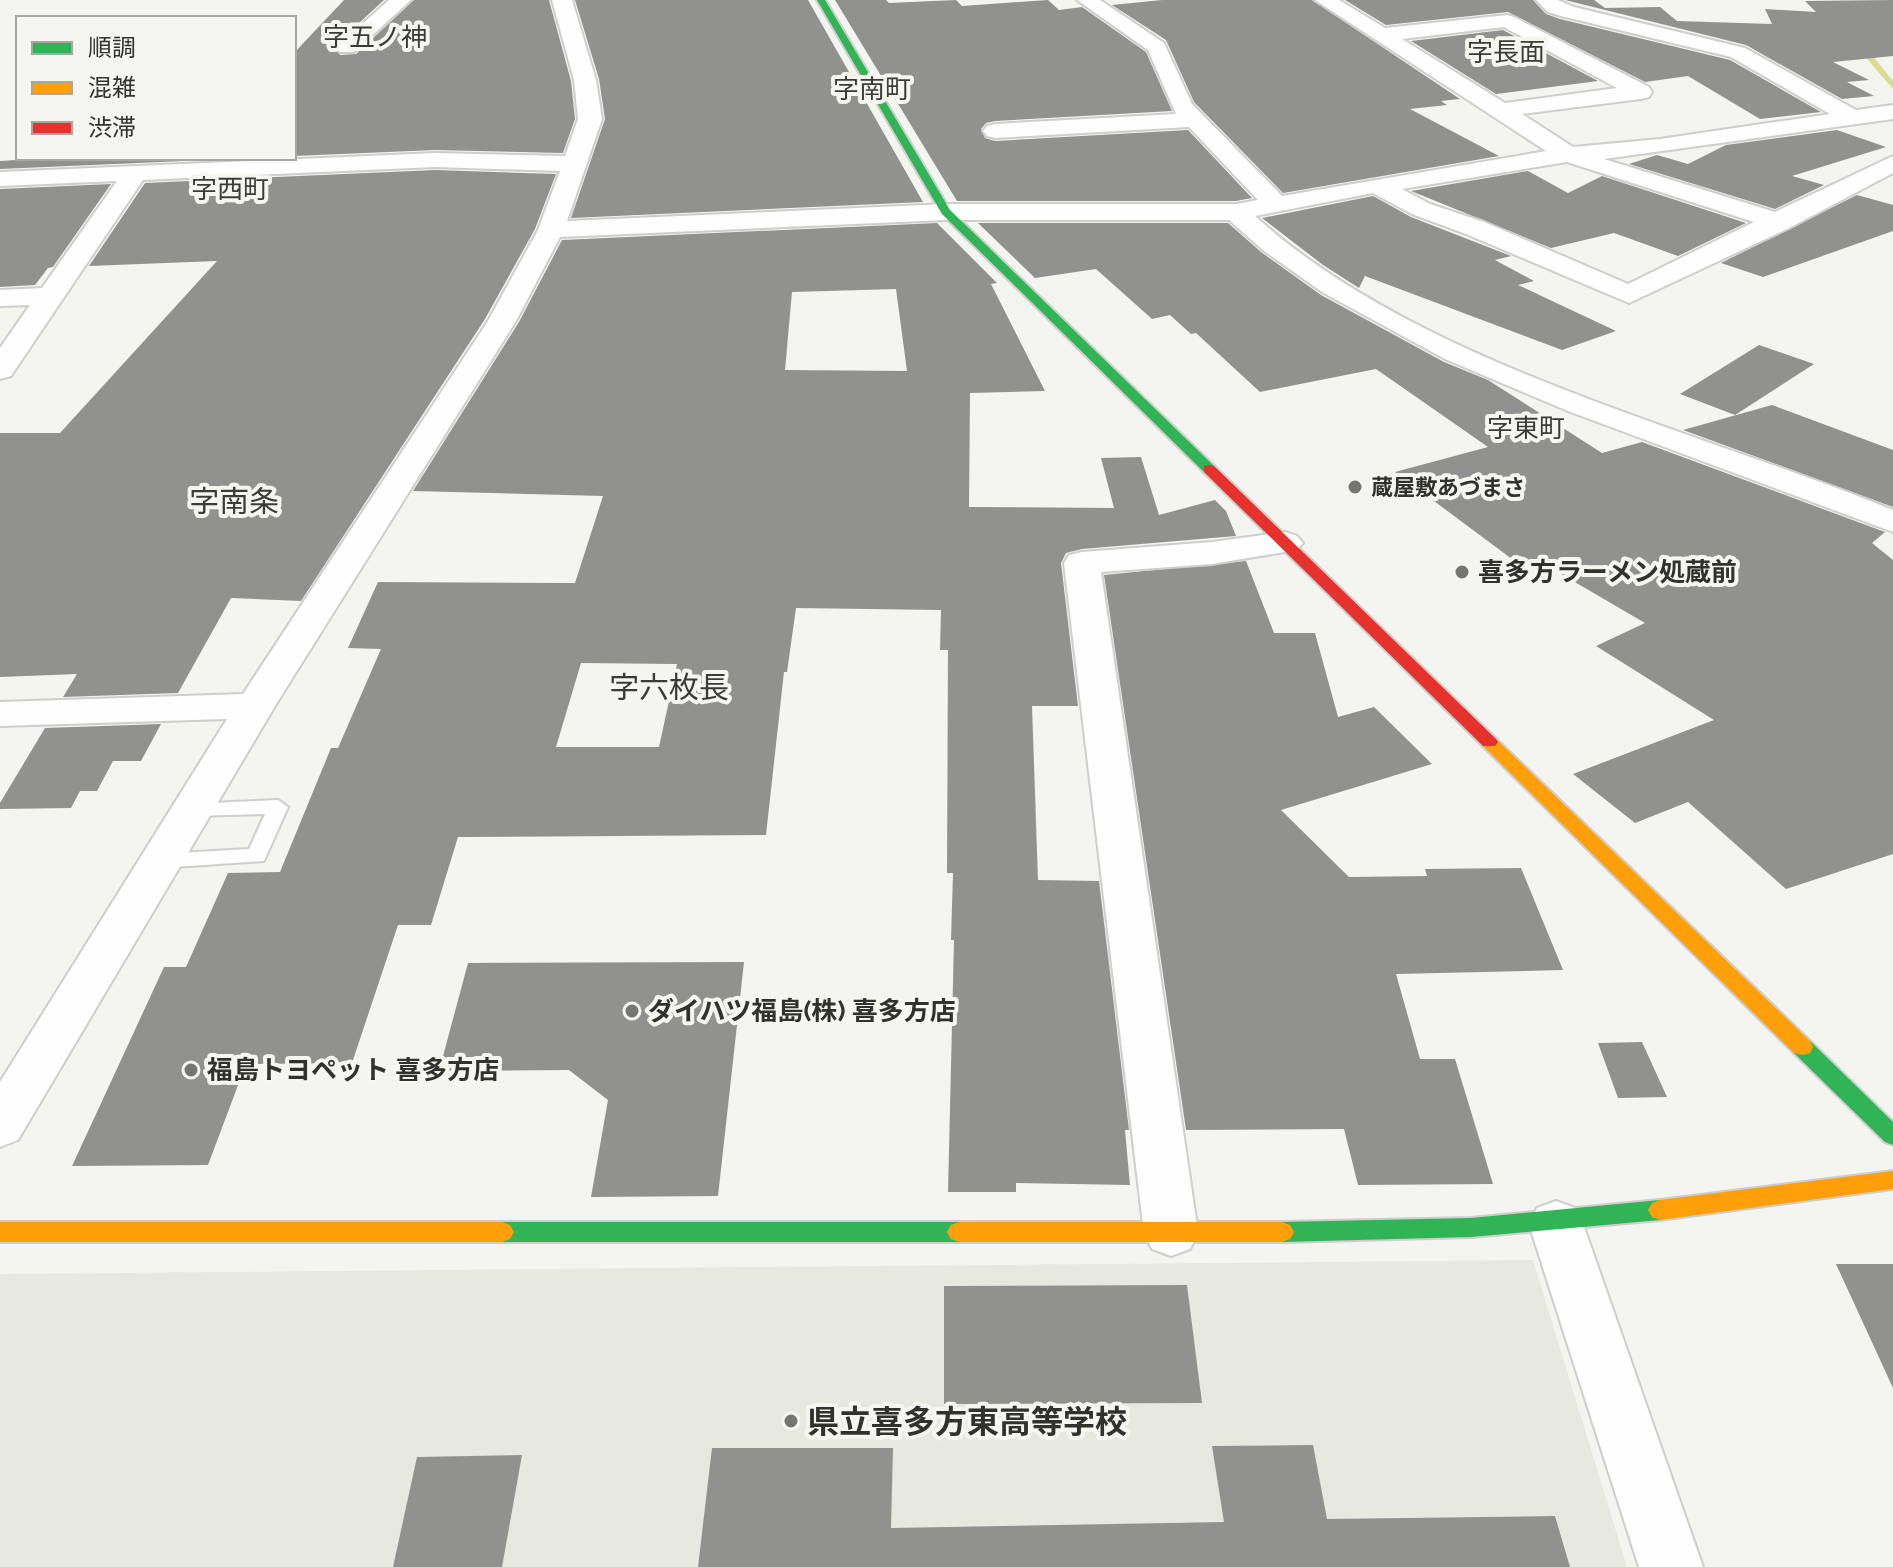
<svg xmlns="http://www.w3.org/2000/svg" width="1893" height="1567" font-family="Raleway,'Noto Sans JP',sans-serif">
  <rect width="100%" height="100%" fill="#f4f5f1"/>
  <path fill="#e7e9e0" d="M1533,1260L1627,1567H0V1274Z"/>
  <g fill="none" stroke-linecap="round" stroke-linejoin="round">
    <path fill="#d9dd92" fill-rule="evenodd" d="M1854,40H1860L1893,81V89L1854,44Z"/>
  </g>
  <g fill="#91918f" fill-rule="evenodd">
    <path d="M344,0H384L334,46L340,55L356,54L414,0H549L571,81L575,119L563,153L435,150L294,156V53Z"/>
    <path d="M575,0H808L923,202L571,218L605,119L599,79Z"/>
    <path d="M835,0H886L889,3L956,0L962,6L1048,0L1059,10L1082,7L1146,52L1172,111L995,121L986,123L981,129L985,138L995,141L1188,130L1252,198L1236,201H957Z"/>
    <path d="M1162,0H1312L1460,99L1441,101L1447,105L1410,109L1499,156L1283,193L1194,102L1166,40L1112,5Z"/>
    <path d="M1345,0H1533L1546,14L1560,19L1730,60L1821,112L1760,119L1688,76L1645,82L1508,12L1386,25Z"/>
    <path d="M1565,0H1594L1605,8L1660,7L1677,21L1772,24L1765,9L1816,12L1805,1L1893,0V56L1833,62L1869,80L1847,82L1874,96L1842,99L1746,45Z"/>
    <path d="M1503,30L1598,81L1496,94L1411,41Z"/>
    <path d="M1837,130L1886,147L1792,176L1824,185L1775,209L1629,164L1657,155L1688,164L1726,145Z"/>
    <path d="M47,158H252L0,169V161Z"/>
    <path d="M435,170L556,174L535,229L485,319L301,601L231,598L178,693L63,697L77,674L0,677V433H60L217,261L89,266L145,183Z"/>
    <path d="M1528,171L1568,193L1602,176L1746,223L1678,256L1614,233L1551,248L1411,191Z"/>
    <path d="M111,184L53,267L48,268L35,285L0,287V189Z"/>
    <path d="M1857,195L1893,205V231L1763,277L1721,263Z"/>
    <path d="M1373,196L1411,217L1511,256L1495,260L1534,281L1518,285L1616,331L1562,350L1365,276L1359,288L1323,265L1262,218Z"/>
    <path d="M937,223L997,283L991,284L1045,391L970,393L969,507L1114,508L1101,458L1141,457L1159,515L1215,500L1226,511L1236,536L1082,549L1066,553L1061,563L1078,706H1032L1038,880L1099,881L1129,1130H1125L1130,1185L1016,1183V1192H948L954,940H951L953,873H947L948,650H940L941,610L796,608L787,672H784L766,835L458,837L431,925H398L352,1063L246,1064L208,1165L72,1166L164,967H186L228,873L280,872L331,748H338L381,649L348,648L378,582L575,583L603,496L413,491L519,322L562,240ZM896,289L907,371L785,370L792,292ZM581,663L677,664L659,747H556Z"/>
    <path d="M978,223H1228L1261,252L1321,295L1444,362L1488,380L1602,453L1642,442L1885,532L1872,543L1893,560V854L1786,889L1688,802L1635,823L1573,774L1714,720L1596,646L1645,623L1537,560L1520,565L1395,472L1488,447L1376,369L1260,392L1196,333L1191,334L1170,315L1152,319L1096,269L1035,278Z"/>
    <path d="M1759,345L1814,364L1735,415L1680,394Z"/>
    <path d="M1772,405L1893,450V507L1683,430Z"/>
    <path d="M1246,561L1274,633H1315L1338,717L1374,707L1432,764L1281,810L1349,877L1427,876L1425,869L1521,868L1563,970L1396,974L1420,1059H1455L1493,1184L1358,1185L1344,1129L1186,1130L1104,575Z"/>
    <path d="M161,724L141,761H113L97,791H80L71,808L0,809V803L45,728Z"/>
    <path d="M744,962L718,1196L591,1197L608,1100L569,1070L439,1071L468,963Z"/>
    <path d="M1642,1042L1667,1097L1618,1098L1598,1043Z"/>
    <path d="M1836,1264H1893V1388Z"/>
    <path d="M1187,1285L1202,1403L944,1404V1286Z"/>
    <path d="M1313,1445L1327,1519L1555,1516L1570,1567H698L712,1448H893L891,1528L1224,1522L1212,1446Z"/>
    <path d="M522,1455L502,1567H393L417,1457Z"/>
  </g>
  <g fill="none" stroke-linecap="round" stroke-linejoin="round">
    <defs>
      <path id="lane" d="M278,800L288,807L264,861L160,868L153,866L149,861L153,856L160,854L249,849L265,814L193,816L186,814L183,809L186,804Z"/>
      <g id="street">
        <path d="M389,0H411L354,52H340L336,48L340,44Z"/>
        <path d="M552,0H572L596,80L602,119L567,221L946,204H1236L1258,200L1189,127L995,138L987,136L983,131L987,126L995,124L1176,114L1148,50L1077,0H1100L1164,43L1192,104L1282,196L1546,151L1315,0H1339L1385,28L1507,15L1514,17L1649,87L1652,92L1649,97L1641,99L1522,114L1573,147L1660,139L1830,114L1731,57L1561,16L1548,12L1536,0H1558L1574,7L1745,48L1856,110L1893,105V119L1604,159L1775,212L1893,156V173L1789,228L1629,303L1466,234L1412,214L1373,193L1255,216C1418,364 1691,428 1893,510V532L1568,411L1445,359L1322,292L1263,250L1229,220H946L560,237L516,321L275,706L18,1140L0,1147V1082L227,719L0,726V702L243,694L488,321L538,230L560,171L435,167L143,180L11,376L0,379V348L30,305L0,306V290L42,288L117,181L0,186V172L435,153L565,156L578,119L574,80ZM1504,27L1617,88L1505,103L1402,39ZM1567,162L1754,222L1628,284L1484,222L1430,204L1402,189Z"/>
        <path d="M1285,532L1297,536L1303,543L1297,550L1212,564L1101,572L1198,1233L1190,1249L1171,1256L1152,1249L1144,1233L1064,563L1069,555L1082,552L1212,542Z"/>
        <path d="M1556,1201L1575,1208L1583,1224L1703,1567H1639L1529,1224L1537,1208Z"/>
      </g>
      <g id="fast">
        <path d="M817,0H825L950,210L1214,466V472H1204L942,214Z"/>
        <path d="M1802,1039L1810,1041L1893,1122V1145L1885,1142L1794,1053L1791,1047L1794,1041Z"/>
        <path d="M1660,1200L1668,1203L1672,1210L1668,1217L1660,1220L1471,1237L1282,1242L1274,1239L1270,1232L1274,1225L1282,1222L1471,1218Z"/>
        <path d="M502,1222H959L967,1225L971,1232L967,1239L959,1242H502L494,1239L490,1232L494,1225Z"/>
      </g>
      <g id="slow">
        <path d="M1489,737L1495,738L1810,1041L1813,1047L1810,1053L1802,1055L1794,1053L1483,746L1480,742L1483,738Z"/>
        <path d="M1893,1171V1189L1660,1220L1652,1217L1648,1210L1652,1203L1660,1200Z"/>
        <path d="M0,1222H502L510,1225L514,1232L510,1239L502,1242H0Z"/>
        <path d="M959,1222H1282L1290,1225L1294,1232L1290,1239L1282,1242H959L951,1239L947,1232L951,1225Z"/>
      </g>
      <path id="jam" d="M1209,465L1214,466L1495,738L1498,742L1495,746H1483L1204,472V466Z"/>
    </defs>
    <use href="#lane" stroke="#cececc" stroke-width="4"/>
    <use href="#street" stroke="#cececc" stroke-width="4"/>
    <use href="#fast" stroke="#cececc" stroke-width="4"/>
    <use href="#slow" stroke="#cececc" stroke-width="4"/>
    <use href="#jam" stroke="#cececc" stroke-width="4"/>
    <use href="#lane" fill="#fdfefd" fill-rule="evenodd"/>
    <use href="#street" fill="#fdfefd" fill-rule="evenodd"/>
    <use href="#fast" fill="#30b455" fill-rule="evenodd"/>
    <use href="#slow" fill="#ff9f0a" fill-rule="evenodd"/>
    <use href="#jam" fill="#e5322d" fill-rule="evenodd"/>
  </g>
  <g fill="#757673" stroke="#f5f6f0" stroke-width="3">
    <circle cx="1355" cy="487" r="8"/>
    <circle cx="1462" cy="572" r="8"/>
    <circle cx="632" cy="1011" r="8"/>
    <circle cx="191" cy="1070" r="8"/>
    <circle cx="791" cy="1421" r="8"/>
  </g>
  <g text-anchor="middle" dominant-baseline="central" stroke-width="8" stroke-linejoin="round" paint-order="stroke">
    <g font-size="22" font-weight="bold" fill="#31312f" stroke="#f5f6f0" text-anchor="start">
      <text x="1371" y="487">蔵屋敷あづまさ</text>
    </g>
    <g font-size="26" fill="#3b3c37" stroke="#f5f6f0">
      <text x="375" y="37">字五ノ神</text>
      <text x="1506" y="52">字長面</text>
      <text x="872" y="89">字南町</text>
      <text x="230" y="189">字西町</text>
      <text x="1526" y="428">字東町</text>
    </g>
    <g font-size="26" font-weight="bold" fill="#31312f" stroke="#f5f6f0" text-anchor="start">
      <text x="1478" y="572">喜多方ラーメン処蔵前</text>
      <text x="648" y="1011">ダイハツ福島(株) 喜多方店</text>
      <text x="207" y="1070">福島トヨペット 喜多方店</text>
    </g>
    <g font-size="30" fill="#3b3c37" stroke="#f5f6f0">
      <text x="234" y="501">字南条</text>
      <text x="669" y="687">字六枚長</text>
    </g>
    <g font-size="32" font-weight="bold" fill="#31312f" stroke="#f5f6f0" text-anchor="start">
      <text x="807" y="1421">県立喜多方東高等学校</text>
    </g>
  </g>
  <rect x="16" y="16" width="280" height="144" fill="#f5f6f0" stroke="#a7a7a3" stroke-width="2"/>
  <rect x="32" y="42" width="40" height="12" fill="#30b455" stroke="#a7a7a3" stroke-width="2"/>
  <text x="88" y="56" font-size="24" fill="#31312f">順調</text>
  <rect x="32" y="82" width="40" height="12" fill="#ff9f0a" stroke="#a7a7a3" stroke-width="2"/>
  <text x="88" y="96" font-size="24" fill="#31312f">混雑</text>
  <rect x="32" y="122" width="40" height="12" fill="#e5322d" stroke="#a7a7a3" stroke-width="2"/>
  <text x="88" y="136" font-size="24" fill="#31312f">渋滞</text>
</svg>
